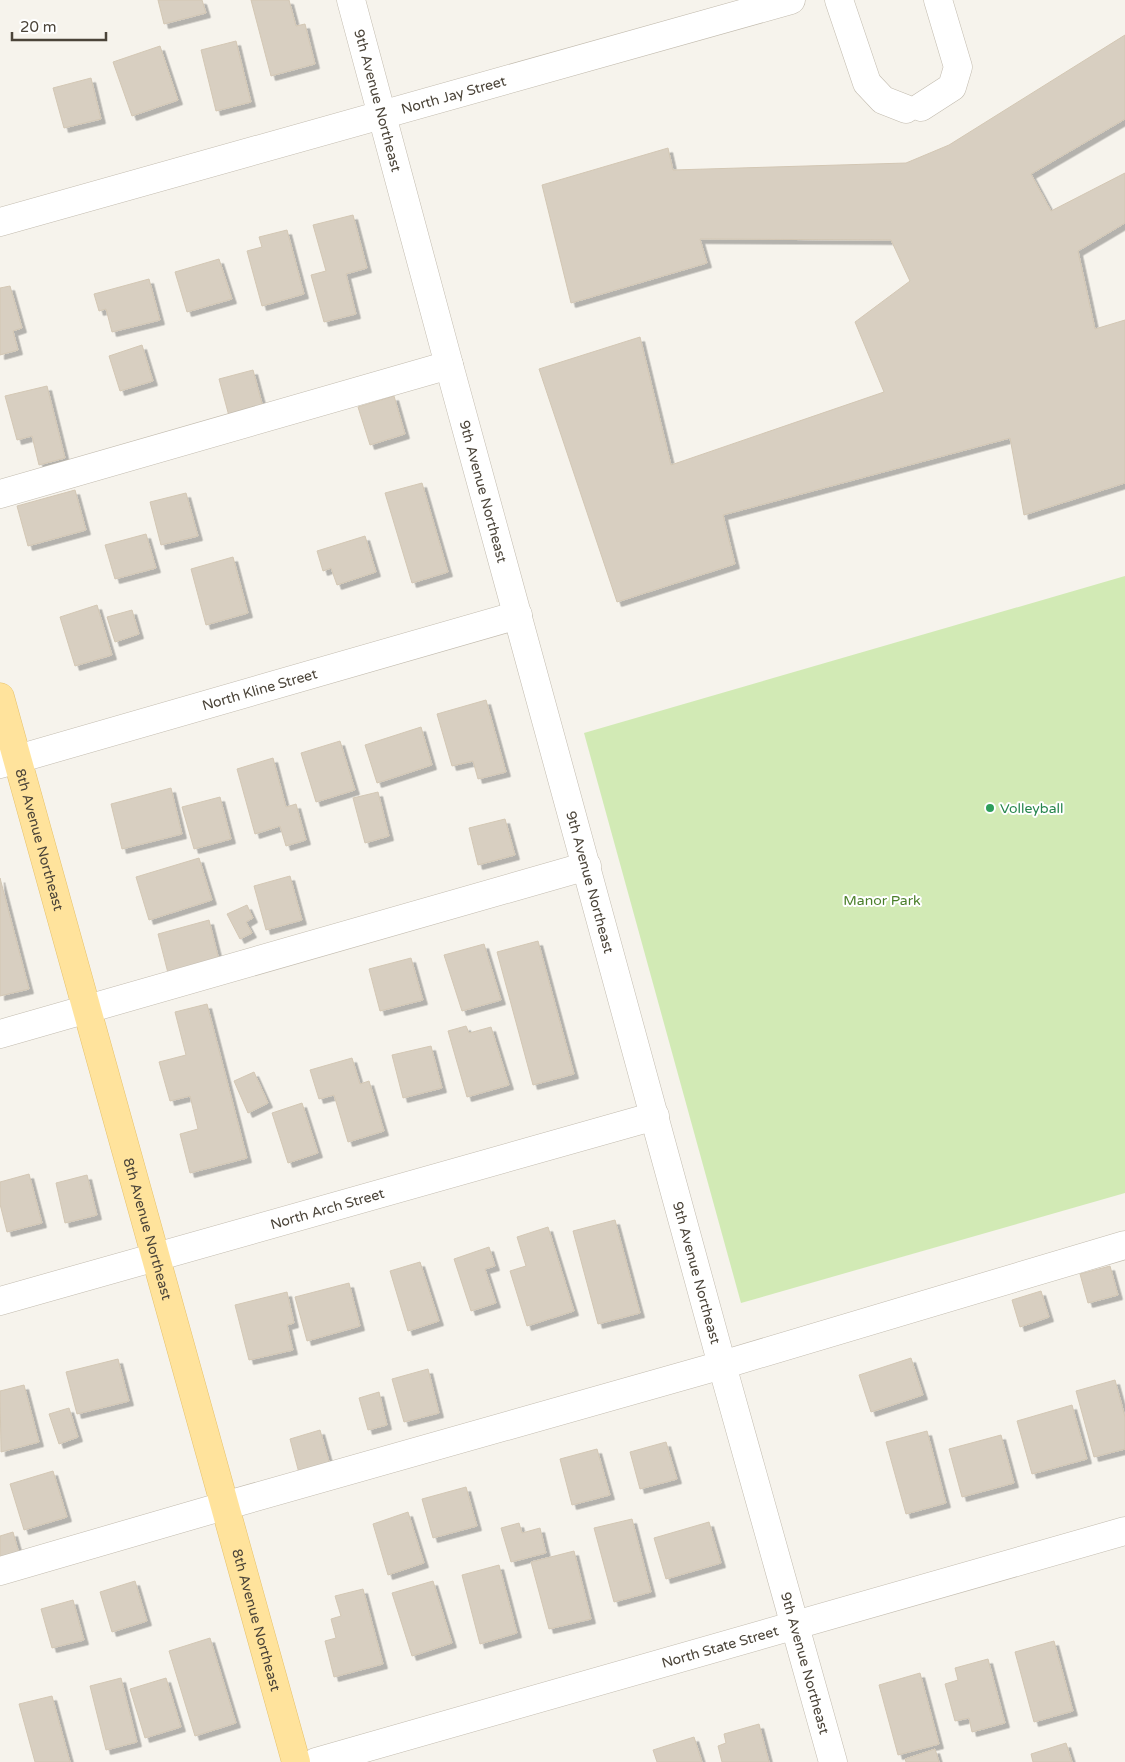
<svg xmlns="http://www.w3.org/2000/svg" width="1125" height="1762" font-family="'Varela Round',sans-serif">
  <defs>
    <filter id="shadow"><feDropShadow dx="4.5" dy="4.5" stdDeviation="0" flood-color="#0004"/></filter>
  </defs>
  <rect width="100%" height="100%" fill="#f6f3ec"/>
  <path fill="#d2eab5" d="M1125,576V1193L741,1303L584,733Z"/>
  <g fill="#d8cfc1" stroke="#d3c7b4" filter="url(#shadow)">
    <path d="M158,0H202L206,13L164,24Z"/>
    <path d="M251,0H289L296,26L305,24L315,64L271,76Z"/>
    <path d="M1125,35V119L1031,174L1051,211L1125,173V223L1078,251L1095,329L1125,320V483L1024,515L1010,438L723,515L735,564L617,602L539,369L640,337L671,465L884,392L855,322L910,281L891,240L700,239L707,263L571,303L542,185L668,148L673,170L906,163L949,145Z"/>
    <path d="M236,41L251,102L216,111L201,50Z"/>
    <path d="M160,46L178,100L132,116L113,62Z"/>
    <path d="M91,78L101,119L64,128L53,88Z"/>
    <path d="M353,215L367,268L346,274L356,314L324,322L311,275L326,271L313,225Z"/>
    <path d="M287,230L304,294L262,306L247,251L262,247L259,237Z"/>
    <path d="M219,259L232,299L187,312L175,272Z"/>
    <path d="M149,279L160,320L112,332L106,309L99,311L94,294Z"/>
    <path d="M10,286L22,328L13,331L18,350L0,355V288Z"/>
    <path d="M142,345L153,381L120,391L109,356Z"/>
    <path d="M253,370L263,407L229,416L219,379Z"/>
    <path d="M47,386L65,458L39,465L32,436L17,440L5,396Z"/>
    <path d="M394,396L405,434L370,445L358,407Z"/>
    <path d="M422,483L448,572L412,583L385,493Z"/>
    <path d="M75,490L86,530L28,546L17,506Z"/>
    <path d="M186,493L198,536L161,545L150,502Z"/>
    <path d="M146,534L156,568L115,579L105,545Z"/>
    <path d="M365,536L376,572L337,585L331,568L323,571L317,551Z"/>
    <path d="M233,557L248,613L206,625L191,569Z"/>
    <path d="M97,605L112,655L75,666L60,617Z"/>
    <path d="M132,610L139,634L115,642L107,617Z"/>
    <path d="M486,700L506,772L478,779L473,761L452,766L437,714Z"/>
    <path d="M421,727L432,765L377,783L365,745Z"/>
    <path d="M340,741L355,790L316,802L301,753Z"/>
    <path d="M273,758L286,807L296,804L306,840L286,846L280,826L255,834L237,769Z"/>
    <path d="M171,788L182,834L122,849L111,804Z"/>
    <path d="M378,792L389,836L365,843L353,798Z"/>
    <path d="M220,797L231,839L194,849L182,807Z"/>
    <path d="M505,819L515,855L478,865L469,828Z"/>
    <path d="M199,858L212,900L149,920L136,877Z"/>
    <path d="M290,876L302,920L266,930L254,886Z"/>
    <path d="M0,878L29,989L0,996Z"/>
    <path d="M247,905L253,918L246,922L252,933L240,939L227,914Z"/>
    <path d="M209,920L219,960L168,973L158,934Z"/>
    <path d="M538,941L574,1074L533,1085L497,952Z"/>
    <path d="M484,944L501,1000L462,1011L444,955Z"/>
    <path d="M411,958L423,1000L380,1011L369,969Z"/>
    <path d="M207,1004L247,1158L190,1173L180,1134L198,1129L190,1096L170,1101L159,1062L186,1055L175,1012Z"/>
    <path d="M466,1026L469,1033L491,1027L509,1085L467,1097L448,1031Z"/>
    <path d="M431,1046L442,1088L403,1098L392,1055Z"/>
    <path d="M352,1058L360,1084L369,1081L384,1131L348,1142L334,1095L319,1099L310,1070Z"/>
    <path d="M254,1072L268,1103L248,1113L234,1081Z"/>
    <path d="M302,1103L318,1153L288,1163L272,1113Z"/>
    <path d="M29,1174L42,1223L7,1232L0,1204V1182Z"/>
    <path d="M87,1175L97,1215L65,1223L56,1183Z"/>
    <path d="M615,1220L640,1313L598,1324L573,1231Z"/>
    <path d="M548,1227L574,1311L527,1326L510,1271L526,1266L517,1237Z"/>
    <path d="M489,1247L495,1266L485,1269L496,1303L471,1311L454,1259Z"/>
    <path d="M420,1262L439,1321L408,1331L390,1271Z"/>
    <path d="M1110,1266L1118,1295L1088,1303L1080,1274Z"/>
    <path d="M349,1283L360,1326L307,1341L295,1297Z"/>
    <path d="M1041,1291L1049,1317L1020,1327L1012,1300Z"/>
    <path d="M287,1292L294,1323L287,1325L293,1350L249,1360L235,1305Z"/>
    <path d="M911,1358L923,1395L871,1412L859,1375Z"/>
    <path d="M118,1359L129,1401L77,1414L66,1372Z"/>
    <path d="M428,1369L439,1413L404,1422L392,1379Z"/>
    <path d="M1115,1380L1125,1417V1449L1094,1457L1076,1391Z"/>
    <path d="M24,1385L39,1442L1,1452L0,1391Z"/>
    <path d="M379,1392L387,1425L368,1430L359,1398Z"/>
    <path d="M1072,1405L1087,1459L1032,1474L1017,1421Z"/>
    <path d="M69,1408L78,1437L59,1444L49,1414Z"/>
    <path d="M320,1430L330,1465L299,1473L290,1439Z"/>
    <path d="M927,1431L946,1503L906,1514L886,1442Z"/>
    <path d="M1001,1435L1014,1483L962,1497L949,1449Z"/>
    <path d="M666,1442L677,1479L640,1489L630,1452Z"/>
    <path d="M597,1449L610,1495L572,1505L560,1459Z"/>
    <path d="M53,1471L67,1517L24,1530L10,1484Z"/>
    <path d="M466,1487L477,1526L433,1538L422,1499Z"/>
    <path d="M408,1512L424,1563L388,1575L373,1524Z"/>
    <path d="M632,1519L651,1592L614,1602L594,1528Z"/>
    <path d="M709,1522L721,1563L666,1579L654,1538Z"/>
    <path d="M519,1523L522,1533L540,1528L546,1553L511,1562L501,1528Z"/>
    <path d="M13,1532L20,1557L0,1562V1536Z"/>
    <path d="M574,1551L591,1619L549,1629L531,1562Z"/>
    <path d="M499,1565L517,1633L480,1644L462,1575Z"/>
    <path d="M135,1581L147,1621L112,1632L100,1592Z"/>
    <path d="M433,1581L452,1643L412,1656L392,1593Z"/>
    <path d="M363,1589L383,1664L334,1677L325,1641L336,1638L331,1619L341,1616L335,1596Z"/>
    <path d="M73,1600L84,1640L52,1648L41,1609Z"/>
    <path d="M210,1638L236,1723L195,1736L169,1651Z"/>
    <path d="M1054,1641L1073,1711L1034,1722L1015,1652Z"/>
    <path d="M988,1659L1005,1723L972,1732L969,1718L955,1721L945,1684L958,1680L955,1668Z"/>
    <path d="M920,1673L939,1744L898,1755L879,1685Z"/>
    <path d="M121,1678L137,1742L106,1750L90,1686Z"/>
    <path d="M166,1678L181,1727L145,1738L130,1689Z"/>
    <path d="M52,1696L70,1762H35L19,1704Z"/>
    <path d="M759,1724L769,1762H722L718,1746L726,1743L724,1734Z"/>
    <path d="M694,1737L702,1762H657L653,1750Z"/>
    <path d="M1066,1743L1072,1762H1033L1031,1754Z"/>
    <path d="M935,1749L939,1762H906L905,1759Z"/>
  </g>
  <g fill="none" stroke-linecap="round" stroke-linejoin="round">
    <defs>
      <g id="minor">
        <path id="s1" d="M351,0L449,365L722,1365L833,1762"/>
        <path d="M839,0L867,83L883,100L906,109"/>
        <path d="M921,107L952,87L958,67L938,0"/>
        <path id="s2" d="M0,222L791,0"/>
        <path d="M0,494L449,365"/>
        <path id="s3" d="M0,764L518,615"/>
        <path d="M0,1034L587,866"/>
        <path id="s4" d="M0,1301L655,1116"/>
        <path d="M0,1571L224,1506L722,1365L1125,1245"/>
        <path id="s5" d="M316,1762L1125,1531"/>
      </g>
      <g id="major">
        <path id="s6" d="M0,697L296,1762"/>
      </g>
    </defs>
    <use href="#minor" stroke="#c2bbae" stroke-width="29"/>
    <use href="#major" stroke="#e6c16a" stroke-width="29"/>
    <use href="#minor" stroke="#fff" stroke-width="28"/>
    <use href="#major" stroke="#ffe39c" stroke-width="28"/>
  </g>
  <circle fill="#2e9e5b" stroke="#fff" stroke-width="2" cx="990" cy="808" r="5"/>
  <g text-anchor="middle" dominant-baseline="central" stroke-width="4" stroke-linejoin="round" paint-order="stroke">
    <g font-size="14" fill="#4b4439" stroke="#fff">
      <text stroke="none"><textPath href="#s2" startOffset="471">North Jay Street</textPath></text>
      <text stroke="none"><textPath href="#s1" startOffset="104">9th Avenue Northeast</textPath></text>
      <text stroke="none"><textPath href="#s1" startOffset="509">9th Avenue Northeast</textPath></text>
      <text stroke="none"><textPath href="#s3" startOffset="270">North Kline Street</textPath></text>
      <text stroke="none"><textPath href="#s6" startOffset="148">8th Avenue Northeast</textPath></text>
      <text stroke="none"><textPath href="#s1" startOffset="914">9th Avenue Northeast</textPath></text>
      <text stroke="none"><textPath href="#s4" startOffset="340">North Arch Street</textPath></text>
      <text stroke="none"><textPath href="#s6" startOffset="552">8th Avenue Northeast</textPath></text>
      <text stroke="none"><textPath href="#s1" startOffset="1319">9th Avenue Northeast</textPath></text>
      <text stroke="none"><textPath href="#s6" startOffset="958">8th Avenue Northeast</textPath></text>
      <text stroke="none"><textPath href="#s5" startOffset="420">North State Street</textPath></text>
      <text stroke="none"><textPath href="#s1" startOffset="1724">9th Avenue Northeast</textPath></text>
    </g>
    <g font-size="14" fill="#27864d" stroke="#fff" text-anchor="start">
      <text x="1000" y="808">Volleyball</text>
    </g>
    <g font-size="14" fill="#4a7f2a" stroke="#fff">
      <text x="882" y="900">Manor Park</text>
    </g>
  </g>
  <path d="M12 32v8h94v-8" fill="none" stroke="#4b4439" stroke-width="2.5"/>
  <text x="20" y="32" font-size="15" fill="#4b4439" stroke="#ffffff" stroke-width="4" paint-order="stroke">20 m</text>
</svg>
